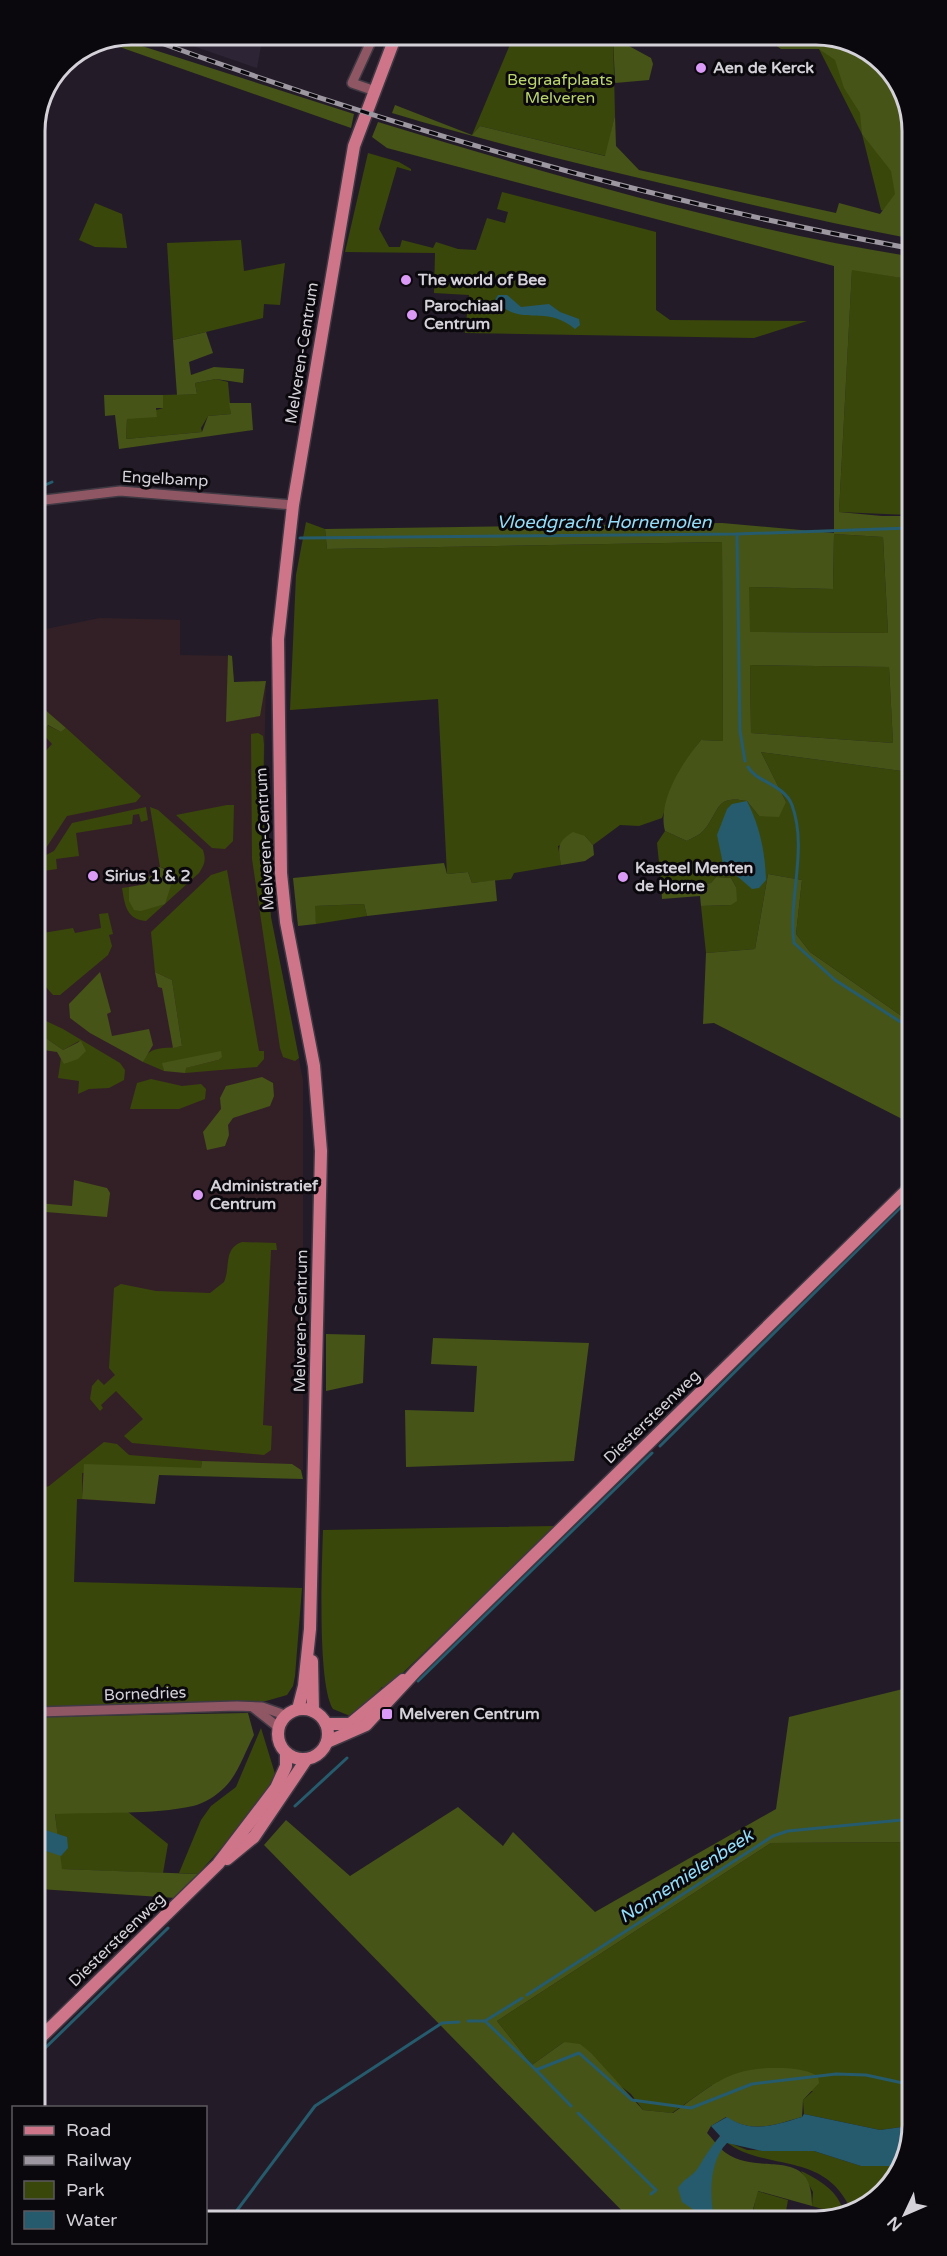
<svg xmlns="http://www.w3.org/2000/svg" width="947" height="2256" font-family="'Varela Round',sans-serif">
  <rect width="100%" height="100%" fill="#231c28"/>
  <path fill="#2d2435" d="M165,35H263L257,68L164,36Z"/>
  <path fill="#332026" d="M100,618L180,620V655L232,656L234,682L266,681L263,813L271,917L303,1080V1470L159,1468L155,1504L38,1497L36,631Z"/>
  <g fill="#3a470a">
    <path d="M514,35H613L615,115L606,156L480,126L472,135Z"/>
    <path d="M707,35H823L875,55L907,100L908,217L881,210L862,134L819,49L708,37Z"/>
    <path d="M368,153L399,162L411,169V171L397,167L379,229L389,247H400L402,240L433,248L436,242L458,249L476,250L487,218L505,223L508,212L497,209L502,192L656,232V310L670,320L807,321L754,338L465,333L469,295L434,293L435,253L345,252Z"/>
    <path d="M95,203L122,214L127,248L95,247L79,240Z"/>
    <path d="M241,240L244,271L285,263L280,305L264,304L263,318L173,340L167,243Z"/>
    <path d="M852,269L908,279L909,515L839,512Z"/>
    <path d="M216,379L228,382L231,414L208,416L201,428L202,432L126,439L127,419L163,408V395L197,394L195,383Z"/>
    <path d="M306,522L325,529L327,549L722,542L723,741L701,740C682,764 672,789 662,818L639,826L620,825L593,845L585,836L558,846L561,865L514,873L511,879L472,883L468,872L447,874L438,699L290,710L296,575Z"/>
    <path d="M834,534L883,537L888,633L749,632V587L833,589Z"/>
    <path d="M750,665L889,667L893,743L751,733Z"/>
    <path d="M47,725L61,732L66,728L141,796L136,802L67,816L46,848L36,852V764L40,767L46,760L42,755L52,744L41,732Z"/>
    <path d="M258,733L263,736L264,745L263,813L271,917L299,1058L295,1061L283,1057L280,1048L252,859L251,734Z"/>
    <path d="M761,752L909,772L910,1022L810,952L796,934L802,880L768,874L755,949L706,953L701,906L731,905L736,887L731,878L716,877L711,883L681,887L661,882L657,843L665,831L687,841C692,838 700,835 704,830C720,811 715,794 747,801L759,816L786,802Z"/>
    <path d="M227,805H234L233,841L225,849L212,848L176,815Z"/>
    <path d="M146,807L148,820L141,822L139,814L133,815L132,824L76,833L79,856L56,859L57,869L36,872V860L54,851L72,823Z"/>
    <path d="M150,807L158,810L203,850C206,860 205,864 199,873L146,921C126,919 125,905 122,888L129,887V901L168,892L173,879L167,869L160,867Z"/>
    <path d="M227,870L259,1051H264V1059L257,1067L185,1073V1068L218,1060L163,1063L164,1071L143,1062C149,1044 166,1050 182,1046L172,980L155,972L151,932L211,875Z"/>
    <path d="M364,904L367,916L316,924L314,906Z"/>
    <path d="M108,913L113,934L109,935L112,946L108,955L60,995H53L38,978L45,953L43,933L73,928L75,933L101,928L99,914Z"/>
    <path d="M46,1021L63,1029L120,1063L125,1070L124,1080L109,1088L89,1089L78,1094L79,1081L58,1078L61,1058L65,1064L79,1041L63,1050L37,1032V1024Z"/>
    <path d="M151,1079L182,1086L201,1084L206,1089L205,1099L179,1109H130L137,1083Z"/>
    <path d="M242,1242L276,1243L277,1250H271L263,1425L272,1426L271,1450L264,1455L132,1443L124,1436L143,1419L116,1391L101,1405L103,1408L100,1411L90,1399L92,1386L98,1379L104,1385L115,1375L109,1368L114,1288L121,1284L156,1291L210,1293L224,1282C231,1266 223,1249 242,1242Z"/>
    <path d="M104,1442L117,1444L129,1455L202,1461L201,1468L82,1473V1499H77L74,1582L302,1588L295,1676L293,1686L287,1695L266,1701L38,1708V1489L49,1486Z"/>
    <path d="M556,1526L386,1689L382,1687L359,1711L350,1716L333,1709C317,1684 322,1565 323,1530Z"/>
    <path d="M261,1728L276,1777L258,1807L198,1874L179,1873L201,1820L211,1806L236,1787Z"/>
    <path d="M128,1812L168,1844L163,1873L61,1869L55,1813Z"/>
    <path d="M912,1842V2118L902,2127L880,2130L804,2114L803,2100L813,2091L712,2085L672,2113L643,2110L631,2094L564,2042L532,2065L497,2021L771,1843Z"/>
    <path d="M725,2141L747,2150L814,2151L861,2166H899L893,2184L852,2213C827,2149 764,2173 725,2141Z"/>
    <path d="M801,2171C818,2179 840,2192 843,2212L840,2214L812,2206L813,2192Z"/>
    <path d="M757,2191L788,2200L785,2217H752Z"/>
  </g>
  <g fill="#465417" fill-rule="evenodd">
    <path d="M613,35H625L629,46L651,58L653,64L649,80L615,83Z"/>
    <path d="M709,35H823L875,55L907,100L908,238C833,224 760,207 686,189C587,166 489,142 392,113L395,105L472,135L480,126L605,156L615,115L616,146L639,170L836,213L839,203L880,214L895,194L891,171L862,134L860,113L844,88L835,60L819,49H781L762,36L708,37Z"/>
    <path d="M120,39L354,114L351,128L114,45V42Z"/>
    <path d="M378,122C552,175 728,227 908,256V279L852,270L839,512L882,516H909V537H906L909,580V772L761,752L786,802L779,817L759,816L747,801C715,794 720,811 704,830C700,835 692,838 687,841L665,831C657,801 682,763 701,740L723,741L722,542L327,549L325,529L722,523L834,533V266L387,148L372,137ZM834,534L883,537L888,633L750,632L749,587L833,589ZM750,665L889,667L893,743L751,733Z"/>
    <path d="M206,332L213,353L189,362L191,375L214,367L244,369L243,383L216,379L195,383L197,394L177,395L173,340Z"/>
    <path d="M104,395H163V408H156L157,417L127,419L126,439L202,432L208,416L231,414L229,403H251L253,430L119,449L115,415L105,416Z"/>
    <path d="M228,655L232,656L234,682L266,681L260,716L226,722Z"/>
    <path d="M36,702L66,728L61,732L48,725L41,732L36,728Z"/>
    <path d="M573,832L585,836L593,845L594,855L585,861L561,865C558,847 557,842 573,832Z"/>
    <path d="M444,863L447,874L468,872L472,883L495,880L497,901L367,916L364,904L315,906L316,924L298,926L293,878Z"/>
    <path d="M160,867L171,872L173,879L165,904L141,911L134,910L129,901V887L146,884L147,877L156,875L155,868Z"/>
    <path d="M768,874L802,880L796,934L810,952L910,1022V1123L714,1023L703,1024L706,953L755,949Z"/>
    <path d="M716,877L731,878L736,887L737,901L731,905L701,906L700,896L662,899L661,882L681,887L711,883Z"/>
    <path d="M100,972L111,1012L107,1014L112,1036L149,1029L153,1045L143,1062L90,1033L70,1018L69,1004Z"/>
    <path d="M155,972L172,980L182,1046L173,1048L162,988L158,987Z"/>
    <path d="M37,1032L63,1050L81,1041L86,1051L78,1059L64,1064L57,1052L37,1049Z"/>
    <path d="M221,1051L222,1057L218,1060L186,1068L185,1073L164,1071L162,1063Z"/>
    <path d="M262,1077L273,1083L274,1096L270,1106L233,1118L228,1125L229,1135L225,1146L207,1150L203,1132L221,1109L220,1098L226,1086Z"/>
    <path d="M74,1180L107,1188L110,1193L107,1217L46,1212L37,1240V1203L72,1206Z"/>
    <path d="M326,1334L365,1335L363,1383L326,1391Z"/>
    <path d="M433,1338L589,1343L574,1461L406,1467L405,1410L474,1412L477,1366L431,1364Z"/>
    <path d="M202,1461L292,1464L301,1470L303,1479L159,1475L155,1504L82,1499L84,1464L201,1468Z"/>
    <path d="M911,1687L912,1842L771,1843L497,2021L532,2065L564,2042L580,2044L591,2053L643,2110L673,2113C710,2087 728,2067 777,2068C792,2068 805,2069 818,2076L819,2083L803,2100L802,2117C774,2125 753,2134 726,2117L711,2126L707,2133C713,2139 719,2148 726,2153C760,2177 813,2144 812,2206L758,2191L751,2217L629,2218L264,1845L286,1820L350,1876L458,1807L503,1846L513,1832L595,1912L776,1809L789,1717Z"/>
    <path d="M248,1713L254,1735C245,1752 238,1774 225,1787C216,1796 205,1803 193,1806C153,1815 98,1812 55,1814L62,1869L198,1874L176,1898L39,1889L38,1717Z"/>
  </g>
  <g fill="#255b6d">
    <path d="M498,295H507L521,307L549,304L560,312L579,319L580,325L575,329C544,303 521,329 495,300Z"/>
    <path d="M747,801C760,827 765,852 766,880L759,888L752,889L723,864L717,835L727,809L732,804Z"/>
    <path d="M39,1828L67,1837L68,1848L61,1856L46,1851L39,1854Z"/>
    <path d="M804,2114L880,2130L902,2127L912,2118L899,2166H861L814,2151H762L727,2143C710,2160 709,2193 714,2217H695L694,2210L682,2202L678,2188C683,2179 693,2176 698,2168C705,2156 711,2147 720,2136L711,2126L727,2117C753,2134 774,2125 802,2117Z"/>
  </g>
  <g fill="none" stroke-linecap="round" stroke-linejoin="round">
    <g stroke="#255b6d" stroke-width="3">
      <path d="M36,489L52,482"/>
      <path d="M737,534L740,731L745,761"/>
      <path d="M300,538L737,534L909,528"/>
      <path d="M748,767C756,782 784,784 792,805C808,849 788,898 794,943L835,980L910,1028"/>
      <path d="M660,1446L910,1198"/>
      <path d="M418,1681L652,1453"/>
      <path d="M295,1806L347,1758"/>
      <path d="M527,1995L773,1836L788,1831L912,1819"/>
      <path d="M522,1998L485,2021L536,2070"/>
      <path d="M468,2021H485"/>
      <path d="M39,2054L168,1928"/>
      <path d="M571,2106L536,2070L579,2053L632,2100L691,2108L752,2084L836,2074L866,2075L912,2085"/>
      <path d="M578,2113L656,2190L651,2194"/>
      <path d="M620,2218H621"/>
      <path d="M229,2221L315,2106L442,2023L459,2022"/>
    </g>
    <defs>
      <g id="street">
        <path d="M374,35L352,83L375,91"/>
        <path d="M36,501L120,491L293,505"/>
        <path d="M254,1708L278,1727"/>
        <path d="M38,1712L237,1706L262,1707L285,1715"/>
      </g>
      <g id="secondary">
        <path d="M312,1661L313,1711"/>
        <circle cx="303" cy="1734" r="25"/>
        <path d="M298,1709L304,1686L310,1629L321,1151L314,1066L286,922L281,873L278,639L293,505L354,146L396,35"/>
        <path d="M326,1724H350L403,1680"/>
        <path d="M327,1742L366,1725L416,1671L910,1187"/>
        <path d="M227,1859L254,1837L306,1760"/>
        <path d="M39,2039L218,1864L276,1788L286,1766V1753"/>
      </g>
    </defs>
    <use href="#street" stroke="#3f3944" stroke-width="12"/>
    <use href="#secondary" stroke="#3f3944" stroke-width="15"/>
    <use href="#street" stroke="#8f5763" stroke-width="9"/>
    <use href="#secondary" stroke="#ce758a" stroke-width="12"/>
    <defs>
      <path id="rail" d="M139,35C389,127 646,200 908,248"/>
    </defs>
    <use href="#rail" stroke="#9c97a0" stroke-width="5"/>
    <use href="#rail" stroke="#0b080d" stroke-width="3" stroke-dasharray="9" stroke-linecap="butt"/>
  </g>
  <g fill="#da9af6" stroke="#0b080d" stroke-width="2">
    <circle cx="701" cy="68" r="6"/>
    <circle cx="406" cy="280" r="6"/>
    <circle cx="412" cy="315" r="6"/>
    <circle cx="93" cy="876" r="6"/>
    <circle cx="623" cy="877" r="6"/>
    <circle cx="198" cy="1195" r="6"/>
    <rect x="381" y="1708" width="12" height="12" rx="3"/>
  </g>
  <g text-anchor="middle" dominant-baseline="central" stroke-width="6" stroke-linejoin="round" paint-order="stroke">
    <g font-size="16" font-weight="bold" fill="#d5d1d9" stroke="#0b080d" text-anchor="start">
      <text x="713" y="68">Aen de Kerck</text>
      <text x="418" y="280">The world of Bee</text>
      <text x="424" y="306">Parochiaal<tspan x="424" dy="18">Centrum</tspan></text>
      <text x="635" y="868">Kasteel Menten<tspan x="635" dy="18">de Horne</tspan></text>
      <text x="105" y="876">Sirius 1 &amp; 2</text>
      <text x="210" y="1186">Administratief<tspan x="210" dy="18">Centrum</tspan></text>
      <text x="399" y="1714">Melveren Centrum</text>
    </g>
    <g font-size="16" fill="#bad56b" stroke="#0b080d">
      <text x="560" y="80">Begraafplaats<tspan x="560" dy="18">Melveren</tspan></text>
    </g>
    <g font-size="16" fill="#d5d1d9" stroke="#0b080d">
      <text transform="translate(302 353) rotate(-81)">Melveren-Centrum</text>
      <text transform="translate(165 479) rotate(3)">Engelbamp</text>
      <text transform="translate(265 839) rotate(-93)">Melveren-Centrum</text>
      <text transform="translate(301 1321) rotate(-89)">Melveren-Centrum</text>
      <text transform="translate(652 1417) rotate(-44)">Diestersteenweg</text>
      <text transform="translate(145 1694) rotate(-2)">Bornedries</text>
      <text transform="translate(117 1940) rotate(-44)">Diestersteenweg</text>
    </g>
    <g font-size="18" font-style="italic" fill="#93ddf8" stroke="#0b080d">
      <text x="604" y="522">Vloedgracht Hornemolen</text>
      <text transform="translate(686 1876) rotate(-33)">Nonnemielenbeek</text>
    </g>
  </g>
  <path d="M0 0H947V2256H0ZM131 45H816A86 86 0 0 1 902 131V2125A86 86 0 0 1 816 2211H131A86 86 0 0 1 45 2125V131A86 86 0 0 1 131 45Z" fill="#0b080d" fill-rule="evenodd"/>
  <path fill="none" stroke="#d5d1d9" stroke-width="3" d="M131 45H816A86 86 0 0 1 902 131V2125A86 86 0 0 1 816 2211H131A86 86 0 0 1 45 2125V131A86 86 0 0 1 131 45Z"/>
  <rect x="12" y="2106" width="195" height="138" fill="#0b080d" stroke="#5c585f" stroke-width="1.5"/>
  <rect x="24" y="2126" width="30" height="9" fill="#ce758a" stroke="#5c585f" stroke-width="1.5"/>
  <text x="66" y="2136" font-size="18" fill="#d5d1d9">Road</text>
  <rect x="24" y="2156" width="30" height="9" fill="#9c97a0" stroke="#5c585f" stroke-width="1.5"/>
  <text x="66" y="2166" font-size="18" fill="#d5d1d9">Railway</text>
  <rect x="24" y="2181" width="30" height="18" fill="#3a470a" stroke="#5c585f" stroke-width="1.5"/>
  <text x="66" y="2196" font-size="18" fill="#d5d1d9">Park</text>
  <rect x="24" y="2211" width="30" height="18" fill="#255b6d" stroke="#5c585f" stroke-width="1.5"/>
  <text x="66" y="2226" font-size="18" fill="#d5d1d9">Water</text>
  <g transform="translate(905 2214) rotate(226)" stroke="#0b080d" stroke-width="4.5" paint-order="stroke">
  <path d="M0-4.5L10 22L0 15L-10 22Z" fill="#d5d1d9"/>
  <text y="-9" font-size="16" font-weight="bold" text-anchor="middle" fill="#d5d1d9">N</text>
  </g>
</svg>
